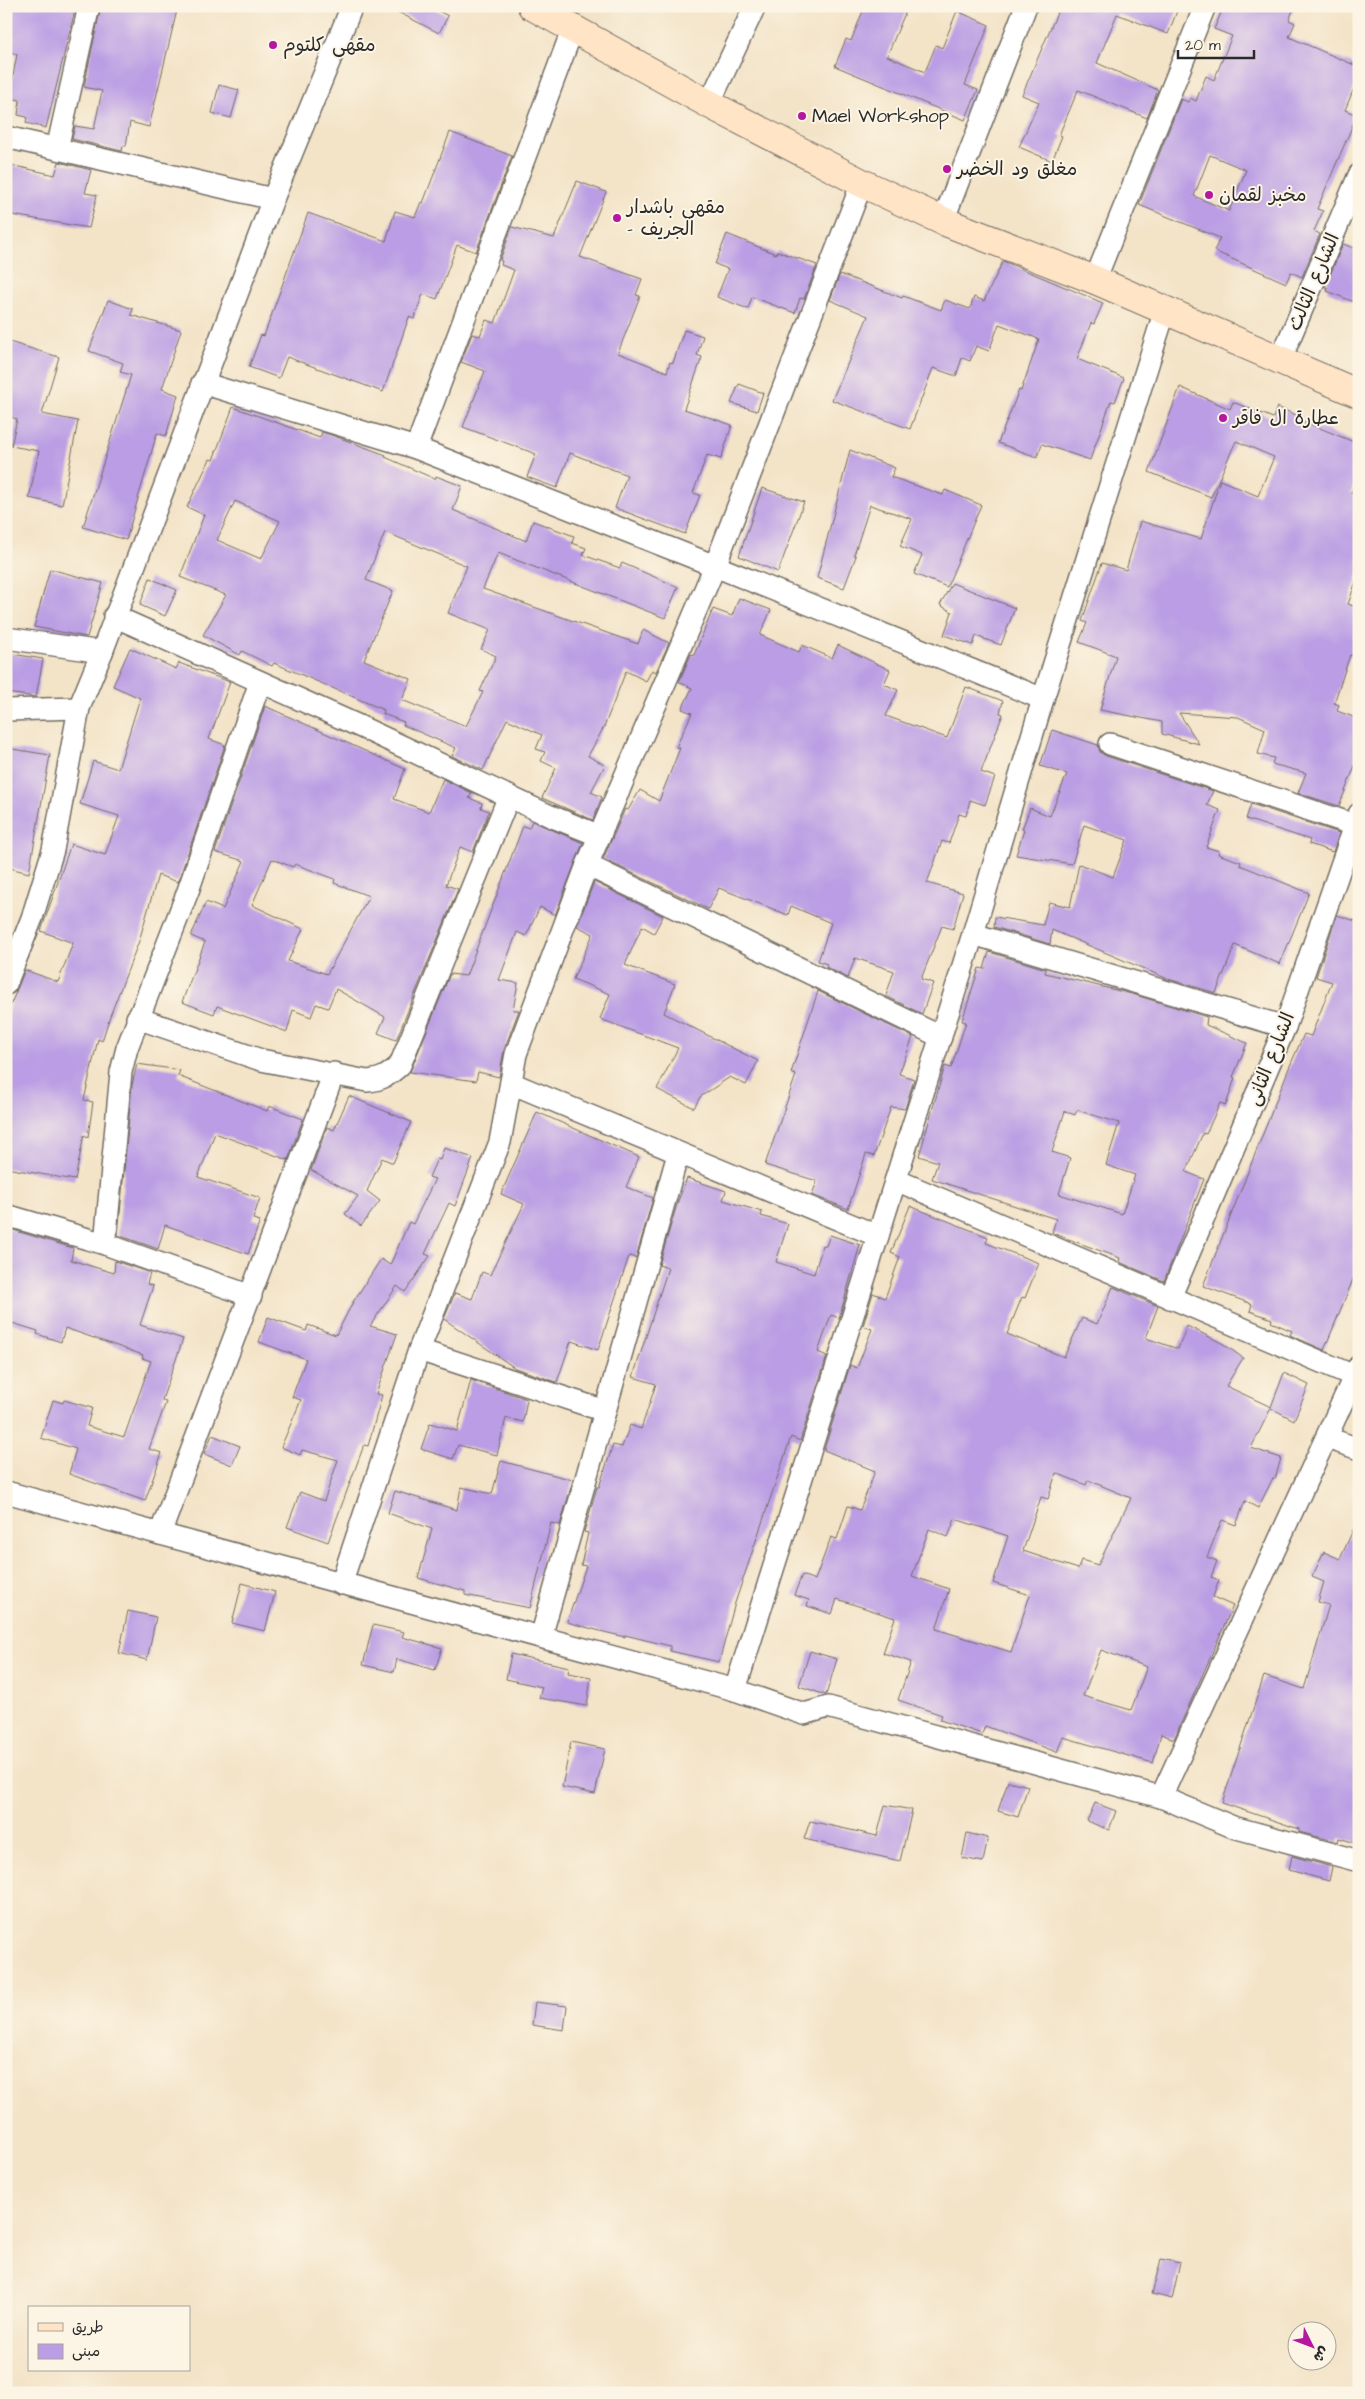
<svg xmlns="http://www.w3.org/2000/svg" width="1365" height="2399" font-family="'Architects Daughter','Playpen Sans Arabic',sans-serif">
  <rect width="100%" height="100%" fill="#fcf5e5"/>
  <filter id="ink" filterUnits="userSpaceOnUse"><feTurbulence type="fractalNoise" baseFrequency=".02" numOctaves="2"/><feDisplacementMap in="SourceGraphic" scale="10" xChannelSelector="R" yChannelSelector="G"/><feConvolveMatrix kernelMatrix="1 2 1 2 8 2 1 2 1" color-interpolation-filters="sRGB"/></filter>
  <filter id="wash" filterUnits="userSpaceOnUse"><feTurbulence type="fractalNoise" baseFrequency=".0096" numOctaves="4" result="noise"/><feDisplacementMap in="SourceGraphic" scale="20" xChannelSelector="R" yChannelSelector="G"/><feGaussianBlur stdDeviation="1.12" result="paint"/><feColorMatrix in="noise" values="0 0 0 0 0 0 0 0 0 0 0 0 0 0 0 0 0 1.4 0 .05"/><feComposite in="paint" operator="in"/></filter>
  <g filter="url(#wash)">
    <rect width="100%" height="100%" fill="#f3e3c7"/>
    <g id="blocks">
      <g fill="#ba9de4" fill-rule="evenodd">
        <path d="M6,6H76L46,128L26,123L27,117L18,115L20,100L9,98L17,54L6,51Z"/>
        <path d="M101,6H178L149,127L130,122L126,146H123L122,151L72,139L75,126L94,129L102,91L84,87Z"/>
        <path d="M386,6H429L448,16L439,33Z"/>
        <path d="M865,6H908L887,56L925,72L936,45L942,48L957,11L989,25L965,85L978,90L965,120L835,66L846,39L851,41Z"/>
        <path d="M1060,6H1179L1168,34L1117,14L1097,63L1158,90L1147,118L1078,90L1059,135L1062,136L1052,161L1019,147L1039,102L1022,95Z"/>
        <path d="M1224,6H1295L1289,20L1295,23L1289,37L1359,67V76L1345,110L1357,115L1317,209L1323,211L1314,231L1320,234L1302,277L1291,272L1286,283L1214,251L1220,238L1139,205L1181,99L1188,102L1190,98L1196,101L1206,76L1214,80L1232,36L1214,29ZM1210,155L1246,170L1229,211L1194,196Z"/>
        <path d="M219,85L239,90L231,118L212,113Z"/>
        <path d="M450,132L512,156L476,252L457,245L437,299L423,294L414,319L409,317L383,392L287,357L279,378L249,367L261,335L264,336L308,213L386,241L395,211L415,217L421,202L423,203Z"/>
        <path d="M59,162L91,170L85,193L97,195L89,228L6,214V164L55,175Z"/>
        <path d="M577,181L606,192L580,257L642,279L636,295L640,296L618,353L667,372L670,362L673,363L684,330L703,336L697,355L702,357L684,409L732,425L721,459L707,455L693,493L700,495L685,534L615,508L627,475L570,453L557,488L527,477L536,454L463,427L485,371L461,362L472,334L480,336L486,320L495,323L514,270L501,265L502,261L500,260L512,227L554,238Z"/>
        <path d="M727,234L776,254L777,251L817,265L804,299L800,298L795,313L752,297L748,309L717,297L728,269L715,264Z"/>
        <path d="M1343,244L1359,250V304L1327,291L1328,288L1325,287Z"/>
        <path d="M1003,261L1103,303L1094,324L1091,323L1077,359L1124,378L1115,402L1111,401L1090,460L1042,444L1037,457L998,443L1019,390L1021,391L1039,339L999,324L989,351L976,346L970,361L962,358L956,376L933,368L910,429L832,400L868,316L830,300L840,274L902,298L903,296L941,310L945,300L970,309L974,297L984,301Z"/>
        <path d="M108,300L133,309L131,315L181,330L162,389L178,395L166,436L157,433L126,540L83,527L131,375L120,372L123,363L89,351Z"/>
        <path d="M6,341L59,357L42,414L78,421L62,505L29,498L39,451L11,446L17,419L6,416Z"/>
        <path d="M739,384L763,393L757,411L731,403Z"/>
        <path d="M1180,387L1230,409L1233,402L1273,418L1277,407L1301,417L1300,420L1359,444V472L1351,493L1359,496V573L1348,604L1359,608V658L1350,655L1334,703L1339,705L1337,711L1359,719V756L1339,806L1298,793L1306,773L1272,764L1274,758L1258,754L1265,729L1238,717L1179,713L1199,744L1162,734V722L1100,710L1116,656L1079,642L1087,623L1082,621L1102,563L1126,570L1140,521L1201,539L1220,480L1258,496L1274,457L1236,441L1211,497L1149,472Z"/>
        <path d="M233,407L320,438L322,432L340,438L386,455L385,457L435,479L436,476L462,486L453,510L526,541L533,521L574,536L572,543L586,548L583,555L620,568L622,563L678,587L665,618L498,553L483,589L638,644L643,630L669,643L656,672L652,670L646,681L626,671L604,727L588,756L605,765L591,792L602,797L593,820L542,798L556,768L541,761L545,752L536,749L542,735L507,719L483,770L452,756L456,748L403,725L404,722L383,714L384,710L274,663L272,666L242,651L240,655L203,635L226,595L180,577L204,515L187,507L210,459L213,460ZM235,501L280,521L261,559L217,540ZM385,532L467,566L448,613L490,630L481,649L496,656L480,691L483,692L466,726L402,700L411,679L364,660L393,591L366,580Z"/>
        <path d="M850,450L895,468L891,477L943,495L945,490L981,505L947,587L914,574L922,555L900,546L912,519L870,505L854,555L856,556L844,588L817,578Z"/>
        <path d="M762,488L804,502L778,572L739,556Z"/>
        <path d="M50,569L103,583L87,637L34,627Z"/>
        <path d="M150,578L177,590L165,616L140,605Z"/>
        <path d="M952,583L1015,608L1001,645L976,636L973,645L944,635L952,612L940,605Z"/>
        <path d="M739,598L771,610L760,635L799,652L802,645L832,658L838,645L890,670L884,684L898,690L886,716L947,738L966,687L1003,701L1000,713L1003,714L981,772L995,777L985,805L970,800L966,816L959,814L949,843L942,841L927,883L963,893L953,929L942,926L921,979L933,983L922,1014L886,996L894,971L855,958L848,978L826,967L827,964L818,961L831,923L791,906L788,915L719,888L708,909L603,859L625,809L628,810L640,790L659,801L680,748L676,747L692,713L682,709L692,688L679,682L691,654L694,655L713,609L732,616Z"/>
        <path d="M130,648L176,669L179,663L230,682L209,739L225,745L178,882L158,875L139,941L110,1016L102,1041L98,1039L84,1100L93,1102L88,1137L84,1135L75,1180L6,1168V1016L25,970L58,982L73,943L41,931L71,844L105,855L119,816L80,804L93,761L118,769L140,698L113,686Z"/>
        <path d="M6,653L43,659L36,697L6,693Z"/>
        <path d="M265,706L405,769L394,799L429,812L443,779L472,793L469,798L482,803L481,808L489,811L473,852L460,847L446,885L458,889L396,1040L378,1033L385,1017L336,989L328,1008L316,1004L311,1017L293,1010L287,1032L217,1006L214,1014L182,1002L205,942L191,936L206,902L223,909L244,861L215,852ZM272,859L293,867L295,864L335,879L334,883L369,896L327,974L288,961L303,929L252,905Z"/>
        <path d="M1052,730L1098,745L1100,752L1106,756L1213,791L1207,805L1220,810L1206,847L1219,851L1218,854L1241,862L1240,865L1309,893L1280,964L1235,945L1216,993L1168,979L1052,930L1050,944L994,927L995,917L1043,925L1049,902L1070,907L1079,864L1113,877L1127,840L1084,825L1072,864L1016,855L1024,830L1022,829L1030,808L1050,816L1067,774L1040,766Z"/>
        <path d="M6,748L50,755L29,873L6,867Z"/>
        <path d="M1251,804L1339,833L1333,852L1309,844L1310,840L1246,819Z"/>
        <path d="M532,821L583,843L555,915L540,907L526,936L517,932L499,980L518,983L513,1010H519L504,1050L499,1077L478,1072L476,1081L410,1072L450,974L466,976L523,826L529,828Z"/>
        <path d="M594,882L663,916L654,933L642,926L625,965L675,984L664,1013L758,1061L746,1085L730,1077L700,1097L694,1108L657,1089L678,1048L600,1019L610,994L573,979L593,934L577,926Z"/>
        <path d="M1337,915L1359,922V1265L1324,1350L1290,1335L1292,1331L1271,1322L1272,1319L1250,1311L1252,1304L1203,1286L1289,1068L1304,1034L1311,1036L1332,982L1316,977Z"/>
        <path d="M989,952L1046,969L1045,973L1132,994L1207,1017L1206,1025L1247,1043L1233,1077L1235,1078L1226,1105L1220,1103L1206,1134L1203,1133L1186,1172L1204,1179L1164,1281L1124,1264L1119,1261L1120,1258L1052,1233L1056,1219L932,1179L938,1162L919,1156L945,1066L951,1068L966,1022L962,1021L979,968L984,969ZM1077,1110L1119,1123L1106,1165L1135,1175L1122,1214L1059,1194L1070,1158L1052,1152L1065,1111L1075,1115Z"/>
        <path d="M818,991L913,1037L899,1074L914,1079L905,1109L891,1107L874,1156L866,1154L848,1209L812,1195L817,1181L765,1165L796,1075L791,1073Z"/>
        <path d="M137,1064L180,1070L178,1076L267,1111L269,1106L303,1119L288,1160L215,1133L198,1177L260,1198L253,1219L260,1221L248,1254L165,1225L158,1249L118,1235L132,1085Z"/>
        <path d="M349,1096L411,1122L393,1163L382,1158L367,1191L380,1201L361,1226L345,1214L358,1196L311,1170L327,1127L334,1130Z"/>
        <path d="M537,1112L639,1157L626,1187L653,1198L636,1258L629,1256L598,1350L571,1341L557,1382L515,1368L444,1319L455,1293L472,1299L482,1272L490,1275L524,1204L501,1194Z"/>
        <path d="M444,1148L473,1158L455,1206L449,1203L425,1254L430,1256L405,1292L397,1286L370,1326L397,1334L376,1394L382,1395L368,1446L364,1445L328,1542L287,1527L300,1492L324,1501L338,1460L302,1450L300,1455L281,1447L301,1400L292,1397L306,1359L259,1342L268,1317L306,1331L308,1325L336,1335L353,1302L381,1259L390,1265L409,1222L413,1224L435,1179L429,1177L437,1159L440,1160Z"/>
        <path d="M687,1178L726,1191L723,1200L762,1212L761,1216L788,1224L776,1262L814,1274L823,1245L826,1246L830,1235L860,1245L839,1318L831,1315L818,1352L827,1356L800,1441L791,1437L735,1603L719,1662L670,1651V1646L625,1635V1637L600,1631L567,1622L586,1566L581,1565L588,1533L584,1532L597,1487H599L613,1445L622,1447L630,1425L641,1429L656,1384L633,1377L668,1268L659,1265L678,1201Z"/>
        <path d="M910,1206L988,1237L986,1243L1039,1263L1025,1298L1022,1297L1007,1334L1064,1357L1082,1318L1097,1324L1113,1287L1158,1306L1146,1338L1178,1349L1187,1326L1222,1343L1243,1358L1226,1386L1271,1407L1284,1373L1309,1385L1294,1420L1271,1408L1251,1448L1281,1458L1275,1479L1273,1478L1258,1508L1245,1501L1236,1525L1222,1520L1207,1557L1217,1561L1211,1577L1219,1580L1213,1597L1233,1606L1174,1739L1161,1734L1153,1763L1063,1737L1057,1752L985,1726L982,1734L940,1720L942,1715L898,1700L911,1662L883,1653L895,1618L837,1599L832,1614L807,1606L809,1600L794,1595L802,1575L815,1580L831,1537L837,1539L848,1506L860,1510L875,1471L824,1450L850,1365L857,1368L872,1329L863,1326L873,1293L885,1298L900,1257L891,1253ZM1056,1473L1086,1485L1088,1480L1131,1498L1098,1565L1081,1560L1078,1569L1023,1551L1041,1497L1048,1499ZM955,1519L1008,1536L993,1583L1030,1595L1011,1652L936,1629L949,1589L912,1576L929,1529L948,1537ZM1101,1650L1147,1667L1131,1710L1083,1696Z"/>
        <path d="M6,1228L73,1248L71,1260L114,1273L115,1261L150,1273L147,1284L153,1286L140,1325L183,1339L162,1400L166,1402L149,1449L162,1453L145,1501L69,1474L76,1449L41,1438L53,1400L63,1403L64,1400L92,1408L87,1426L124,1437L151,1361L142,1358L143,1355L65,1328L61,1342L37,1334L38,1331L6,1321Z"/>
        <path d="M471,1380L527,1399L523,1422L506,1418L497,1455L458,1445L453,1459L421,1449L430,1423L457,1431Z"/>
        <path d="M212,1435L240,1446L232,1465L204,1454Z"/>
        <path d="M501,1461L573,1480L560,1525L551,1523L530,1608L465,1595V1591L418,1578L432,1529L388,1513L395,1491L457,1510L461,1487L492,1494Z"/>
        <path d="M1359,1517V1844L1339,1838L1338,1842L1299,1832V1829L1222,1803L1264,1676L1304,1689L1329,1605L1318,1602L1324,1582L1312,1577L1324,1552L1340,1559Z"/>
        <path d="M242,1583L275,1592L265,1631L232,1623Z"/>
        <path d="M128,1611L156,1617L147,1660L119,1653Z"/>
        <path d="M373,1625L404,1632L402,1637L442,1648L435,1670L397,1659L394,1672L363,1665Z"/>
        <path d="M810,1651L837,1659L826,1695L799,1686Z"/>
        <path d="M511,1654L569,1667L568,1673L591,1677L587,1706L539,1698L542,1687L506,1679Z"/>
        <path d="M571,1742L605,1749L595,1794L562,1787Z"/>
        <path d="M1008,1781L1028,1786L1018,1817L998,1811Z"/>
        <path d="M1095,1803L1116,1811L1109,1830L1087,1821Z"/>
        <path d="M885,1805L912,1810L900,1861L804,1839L810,1821L877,1836Z"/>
        <path d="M967,1833L988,1838L983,1862L962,1858Z"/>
        <path d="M1292,1856L1332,1867L1329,1881L1289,1870Z"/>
        <path d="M535,2002L567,2006L564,2030L532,2025Z"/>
        <path d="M1161,2259L1180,2263L1172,2299L1152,2294Z"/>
      </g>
    </g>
  </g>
  <g filter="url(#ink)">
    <use href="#blocks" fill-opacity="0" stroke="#716b62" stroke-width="1"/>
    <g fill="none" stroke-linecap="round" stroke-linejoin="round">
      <defs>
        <g id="street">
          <path d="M709,104L755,6"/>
          <path d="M6,137L273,199"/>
          <path d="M57,149L89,6"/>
          <path d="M943,221L1026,6"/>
          <path d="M1095,280L1205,6"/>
          <path d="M1280,361L1359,175"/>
          <path d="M202,383L416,448L715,566L1043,699"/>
          <path d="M416,448L573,28"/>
          <path d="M114,616L359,726L548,815L600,836"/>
          <path d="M6,638L102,652"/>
          <path d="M6,710L79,708"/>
          <path d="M1110,744L1355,825"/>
          <path d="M587,865L941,1037"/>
          <path d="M973,934L1285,1027"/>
          <path d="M6,984L32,918L53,850L79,708L102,652L273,199L352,6"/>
          <path d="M137,1018L261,1060L367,1081C382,1080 389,1075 400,1065L509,796"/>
          <path d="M511,1083L878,1236"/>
          <path d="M896,1180L1354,1376"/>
          <path d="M6,1215L105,1244L251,1296"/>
          <path d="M105,1244L121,1072L127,1048L188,891L260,682"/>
          <path d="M1170,1298L1285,1027L1359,814"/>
          <path d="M419,1350L605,1411"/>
          <path d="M1327,1438L1359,1449"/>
          <path d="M6,1492L735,1690L804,1714L828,1707L1161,1797L1233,1827L1359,1861"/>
          <path d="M160,1534L334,1073"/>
          <path d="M341,1584L419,1350L500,1142L516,1054L587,865L715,566L862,183"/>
          <path d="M541,1637L678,1154"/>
          <path d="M735,1690L973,934L1043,699L1165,310"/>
          <path d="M1161,1797L1359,1366"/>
        </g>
        <path id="secondary" d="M532,6L709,104L862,183L943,221L1095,280L1359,394"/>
      </defs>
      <use href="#street" stroke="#716b62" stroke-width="24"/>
      <use href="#secondary" stroke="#716b62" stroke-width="30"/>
      <use href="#street" stroke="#fff" stroke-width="21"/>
      <use href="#secondary" stroke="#ffe4c6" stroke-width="28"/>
    </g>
  </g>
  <g fill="#b5179e" stroke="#fcf5e5" stroke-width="2">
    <circle cx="273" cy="45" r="5"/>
    <circle cx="802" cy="116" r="5"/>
    <circle cx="947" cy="169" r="5"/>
    <circle cx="1209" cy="195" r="5"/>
    <circle cx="617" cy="218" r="5"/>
    <circle cx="1223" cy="418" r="5"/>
  </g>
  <g text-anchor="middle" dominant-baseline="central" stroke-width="4" stroke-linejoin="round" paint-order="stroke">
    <g font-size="19" fill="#2b2b2b" stroke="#fcf5e5" text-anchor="start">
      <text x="283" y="45">مقهى كلتوم</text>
      <text x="812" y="116">Mael Workshop</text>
      <text x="957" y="169">مغلق ود الخضر</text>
      <text x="1219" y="195">مخبز لقمان</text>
      <text x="627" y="207">مقهى باشدار<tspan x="627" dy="22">- الجريف</tspan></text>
      <text x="1233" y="418">عطارة ال فاقر</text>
    </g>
    <g font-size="19" fill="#2b2b2b" stroke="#fcf5e5">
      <text transform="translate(1314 282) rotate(-67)">الشارع الثالث</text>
      <text transform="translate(1271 1059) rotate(-68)">الشارع الثانى</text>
    </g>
  </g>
  <rect width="1365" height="2399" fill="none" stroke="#fcf5e5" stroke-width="25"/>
  <rect x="28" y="2306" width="162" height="65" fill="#fcf5e5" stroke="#a8a49b"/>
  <rect x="38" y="2323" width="25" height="8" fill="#ffe4c6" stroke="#a8a49b"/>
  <text x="72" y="2332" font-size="15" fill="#2b2b2b">طريق</text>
  <rect x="38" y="2344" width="25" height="15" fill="#ba9de4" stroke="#a8a49b"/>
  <text x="72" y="2356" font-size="15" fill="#2b2b2b">مبنى</text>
  <g transform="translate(1312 2346) rotate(132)"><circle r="24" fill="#fcf5e5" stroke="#a8a49b"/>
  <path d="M0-4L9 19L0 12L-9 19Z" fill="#b5179e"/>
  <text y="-8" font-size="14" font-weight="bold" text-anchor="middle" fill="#2b2b2b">ش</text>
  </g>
  <path d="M1178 50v8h76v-8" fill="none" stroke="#2b2b2b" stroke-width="2.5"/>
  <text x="1185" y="50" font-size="15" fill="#2b2b2b" stroke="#fcf5e5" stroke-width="4" paint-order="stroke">20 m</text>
</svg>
